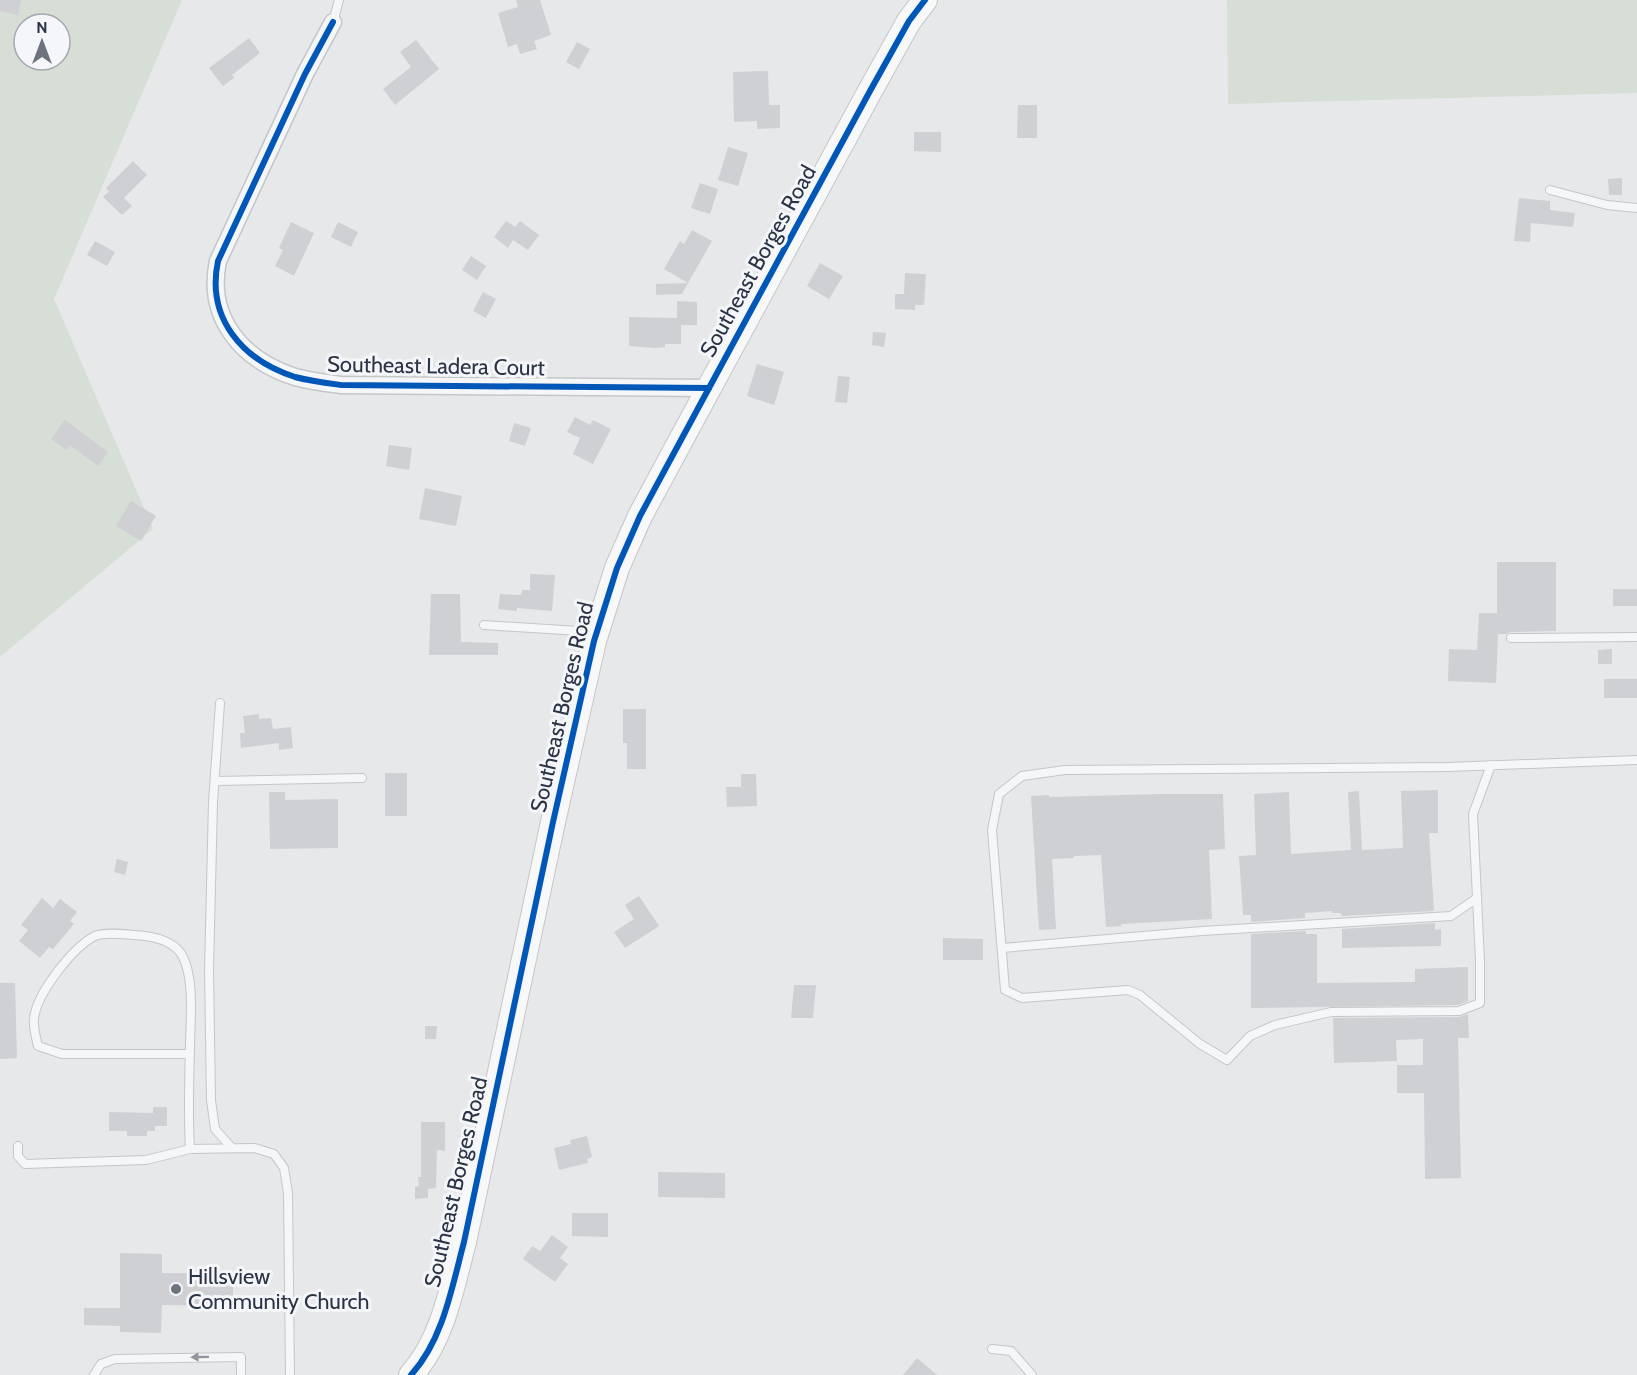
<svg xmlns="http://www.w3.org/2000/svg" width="1637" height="1375" font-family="Cabin,sans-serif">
  <rect width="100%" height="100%" fill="#e6e8ea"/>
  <g fill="#d6ded6" fill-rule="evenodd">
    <path d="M0,0H182L54,299L153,529L0,657ZM24,24H60V60H24Z"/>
    <path d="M1227,0H1637V93L1228,104Z"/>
  </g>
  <g fill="#ced0d3">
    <path d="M0,0H21L18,15L0,11Z"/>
    <path d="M516,0H540L551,35L534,41L537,49L520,54L517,44L508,47L498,13L518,7Z"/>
    <path d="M249,38L260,53L232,75L234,78L223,86L209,68Z"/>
    <path d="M416,40L439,69L395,105L383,89L411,67L400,52Z"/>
    <path d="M577,42L590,49L579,69L566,62Z"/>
    <path d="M768,71L769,105H780V128L757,129V121L734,122L733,72Z"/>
    <path d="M1018,105H1037V138H1017Z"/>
    <path d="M914,132H941V152L914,151Z"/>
    <path d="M728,147L748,153L738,186L718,180Z"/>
    <path d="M133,161L147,175L124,198L132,206L122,215L103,197L109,191L106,188Z"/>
    <path d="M1622,178V195H1609L1608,179Z"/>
    <path d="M700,183L718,189L710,214L691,208Z"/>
    <path d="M1519,198L1550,201V210L1575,213L1573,227L1531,223L1530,242L1514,241Z"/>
    <path d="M506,221L515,227L520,221L539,235L528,250L513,240L508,248L494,237Z"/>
    <path d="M291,222L314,233L294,276L275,266L283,250L279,248Z"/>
    <path d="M338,222L358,232L351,247L331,237Z"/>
    <path d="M692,230L712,241L688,283L664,269L680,241L684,244Z"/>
    <path d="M95,241L115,252L107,266L87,255Z"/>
    <path d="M471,256L486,266L477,280L462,270Z"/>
    <path d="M820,263L843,276L829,299L807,286Z"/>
    <path d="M905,273L926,274L924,305H915V310L895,309V294H904Z"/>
    <path d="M688,283L682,294L656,295V284Z"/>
    <path d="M483,292L496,299L486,318L473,311Z"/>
    <path d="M677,301L697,302V325H681V344H665V347L656,348L629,346V317L677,318Z"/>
    <path d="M873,332L886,333L884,347L872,345Z"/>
    <path d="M757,364L784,372L774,405L747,396Z"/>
    <path d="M838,376L850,377L847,403L835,402Z"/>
    <path d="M575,417L590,425L593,420L611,429L593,464L573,454L580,438L567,432Z"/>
    <path d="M65,420L108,452L98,466L70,445L66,450L51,439Z"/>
    <path d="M514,423L531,428L525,446L509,441Z"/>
    <path d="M389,445L412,448L409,470L386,466Z"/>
    <path d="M425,488L462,496L456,526L419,519Z"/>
    <path d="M131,501L156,516L141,541L116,526Z"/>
    <path d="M1497,562H1556V631L1511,632L1506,634H1498L1496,683L1448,681L1449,649L1477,650L1479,613H1497Z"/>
    <path d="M530,574L555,575L552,611L517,608V611L498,609L500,594L521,595L522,590H530Z"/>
    <rect x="1613" y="589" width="24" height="17"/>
    <path d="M431,594H460L461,642L498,643V655H429Z"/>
    <path d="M1612,649V664H1598V650Z"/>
    <rect x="1604" y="679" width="33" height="19"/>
    <path d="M623,709H646V769H627V743H623Z"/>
    <path d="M259,714V719L271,718L273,729L291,727L293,748L279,750V743L241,748L240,733H245L243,716Z"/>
    <rect x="385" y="773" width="22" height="43"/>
    <path d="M741,774H756L757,806L727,807L726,787H741Z"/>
    <path d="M1438,790V833H1429L1434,911L1342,916L1341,913H1332V911L1305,913V918L1251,922V915H1243L1239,856L1256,855L1254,794L1289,792L1291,854L1351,850L1348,792L1359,791L1362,850L1403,848L1401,791Z"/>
    <path d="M269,792H285V800L338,799V848L270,849Z"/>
    <path d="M1160,794H1223L1225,849L1209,850L1212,919L1121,924V926L1106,927L1101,855L1074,856V858L1052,859L1056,929L1039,930L1031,796L1049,795V797Z"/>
    <path d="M117,859L128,862L125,875L114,872Z"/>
    <path d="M639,896L659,926L625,948L614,932L634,919L625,905Z"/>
    <path d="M42,898L53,908L60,899L77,912L70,921L74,924L53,949L49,947L40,958L19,941L28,930L21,925Z"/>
    <path d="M1435,923V930L1441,929V946L1342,948V929Z"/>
    <path d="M1306,931V934H1317V983L1415,982V969L1468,967V1001L1458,1005L1251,1008V934Z"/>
    <path d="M943,938L983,939V960H943Z"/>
    <path d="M0,983H15L17,1058L0,1059Z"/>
    <path d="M794,985H816L813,1018H791Z"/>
    <path d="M1468,1014L1469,1038H1458L1461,1178L1425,1179L1424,1093H1397V1065H1423V1039L1396,1040L1397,1061L1334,1063L1333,1018L1459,1017Z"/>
    <path d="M425,1026H437L436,1039H425Z"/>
    <path d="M153,1107H167V1126H155V1131H147V1136H127V1131H109V1112L153,1113Z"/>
    <path d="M421,1122H445V1151L437,1150L436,1188L428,1189V1198L415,1199V1187L419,1186L418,1177H421Z"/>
    <path d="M587,1136L592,1157L587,1159L588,1163L559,1170L554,1148L571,1144L570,1140Z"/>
    <path d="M658,1172L725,1173V1198L658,1197Z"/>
    <path d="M572,1213H608V1237L572,1236Z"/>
    <path d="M552,1235L568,1247L560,1258L568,1264L555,1282L523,1259L532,1246L540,1251Z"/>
    <path d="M120,1253L162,1254V1273H233V1306L162,1305L161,1333L120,1332V1326L84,1325V1308H120Z"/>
    <path d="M917,1358L937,1375H903Z"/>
  </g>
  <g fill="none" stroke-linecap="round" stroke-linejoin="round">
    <defs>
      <g id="lane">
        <path d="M333,22L339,0"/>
        <path d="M1550,190L1607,205L1637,208"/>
        <path d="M484,625L595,632"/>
        <path d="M1511,638L1637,637"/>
        <path d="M220,703L213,802L209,970L211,1100L215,1129L231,1147"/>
        <path d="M1491,765L1473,814L1480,961V1003L1459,1011L1331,1012L1275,1025L1250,1036L1227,1060L1200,1044L1140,995L1128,990L1022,998L1005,990L992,830L999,794L1022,776L1065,770L1448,767L1637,760"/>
        <path d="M215,781L362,778"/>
        <path d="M1002,948L1202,931L1451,916L1477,898"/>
        <path d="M189,1054H62L38,1046C36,1038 33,1027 34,1019C36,994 73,947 95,936C105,931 134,935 145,936C160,938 176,943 183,957C195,982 190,1021 190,1048C189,1082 188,1115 190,1149"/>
        <path d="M18,1146V1156L25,1164L146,1160L190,1149L255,1148L274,1154L284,1168L288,1193L290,1375"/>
        <path d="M992,1349L1011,1351L1032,1375"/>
        <path d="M94,1375L101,1364L115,1359L241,1357V1375"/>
      </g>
      <path id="street" d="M333,22L305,74L218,261C206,318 242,360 295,377C310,381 326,383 341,385L709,388"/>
      <path id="secondary" d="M411,1375C443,1340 452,1287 464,1242L553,822L594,641L617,568L640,516L709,388L870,91L909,21L925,0"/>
    </defs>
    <use href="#lane" stroke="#c4c6c8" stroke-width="10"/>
    <use href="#street" stroke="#c4c6c8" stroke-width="19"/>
    <use href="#secondary" stroke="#c4c6c8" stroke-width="26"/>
    <use href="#lane" stroke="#f5f6f7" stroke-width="8"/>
    <use href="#street" stroke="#f5f6f7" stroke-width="16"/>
    <use href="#secondary" stroke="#f8f8f8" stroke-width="24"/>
    <defs>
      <g id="cycleway">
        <path d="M333,22L305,74L218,261C206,318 242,360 295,377C310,381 326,383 341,385L709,388"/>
        <path d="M411,1375C443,1340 452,1287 464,1242L553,822L594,641L617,568L640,516L709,388L870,91L909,21L925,0"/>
      </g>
    </defs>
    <use href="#cycleway" stroke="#f4f6f9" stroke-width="10"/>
    <use href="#cycleway" stroke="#0057b8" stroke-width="6"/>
  </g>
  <defs><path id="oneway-solid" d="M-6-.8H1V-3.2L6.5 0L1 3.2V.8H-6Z" transform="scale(1.5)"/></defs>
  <use fill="#90959e" href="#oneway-solid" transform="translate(200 1357) rotate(179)"/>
  <circle fill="#6c737f" stroke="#f4f6f9" stroke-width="2" cx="176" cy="1289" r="6"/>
  <g text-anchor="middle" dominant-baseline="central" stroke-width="6" stroke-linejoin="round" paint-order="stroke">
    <g font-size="22" fill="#2b3445" stroke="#f4f6f9">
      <text transform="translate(758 261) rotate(-61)">Southeast Borges Road</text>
      <text transform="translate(436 366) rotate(1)">Southeast Ladera Court</text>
      <text transform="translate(562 707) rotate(-77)">Southeast Borges Road</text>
      <text transform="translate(456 1182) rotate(-77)">Southeast Borges Road</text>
    </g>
    <g font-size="22" fill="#2b3445" stroke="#f4f6f9" text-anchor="start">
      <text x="188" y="1276">Hillsview<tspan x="188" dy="25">Community Church</tspan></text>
    </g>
  </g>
  <g transform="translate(42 42)"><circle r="28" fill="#f4f6f9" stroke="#a4a8b1" stroke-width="1.5"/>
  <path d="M0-4.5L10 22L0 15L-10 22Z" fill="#6c737f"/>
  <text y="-9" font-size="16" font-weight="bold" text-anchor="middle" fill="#2b3445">N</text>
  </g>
</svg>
